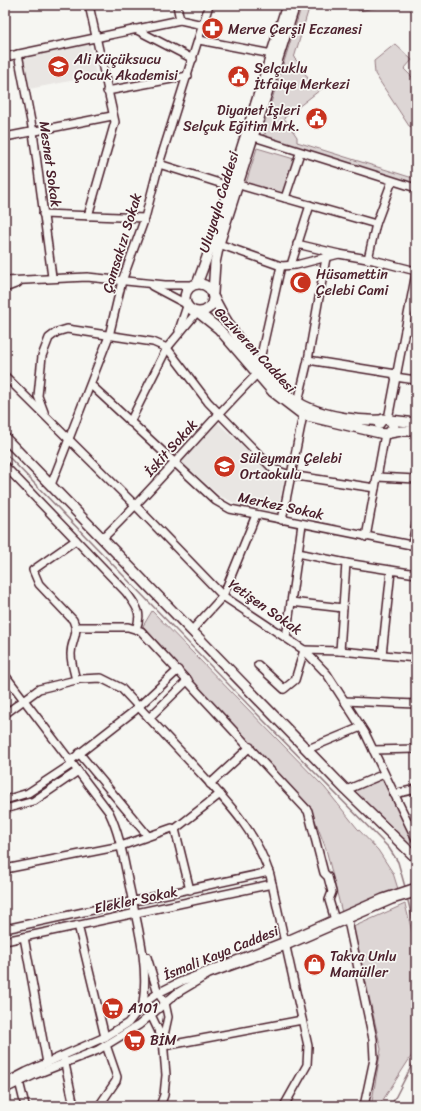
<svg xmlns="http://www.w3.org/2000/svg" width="421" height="1111" font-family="Sriracha,sans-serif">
  <rect width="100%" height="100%" fill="#f6f6f2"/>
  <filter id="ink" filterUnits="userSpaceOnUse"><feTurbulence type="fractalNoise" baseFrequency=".025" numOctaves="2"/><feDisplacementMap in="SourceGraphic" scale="8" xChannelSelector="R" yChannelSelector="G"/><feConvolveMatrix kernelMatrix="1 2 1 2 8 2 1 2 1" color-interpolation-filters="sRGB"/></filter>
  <g filter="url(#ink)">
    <g fill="#e9e6e3">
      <path d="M90,44L96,76L29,89L23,59Z"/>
      <path d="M215,420L270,472L285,475L277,513L239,505L220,496L179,460Z"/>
    </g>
    <g fill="#ddd6d5" stroke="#947a80">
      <path d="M302,5H310L294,58L299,63L313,87L325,81L329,83L284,118L297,137V142L416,179V184L261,136L266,133L262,131Z"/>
      <path d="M358,5H381L380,7L358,11Z"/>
      <path d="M395,44L412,60L404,69L414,79H416V128L409,126L375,74L374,61Z"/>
      <path d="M257,148L294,159L283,194L246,183Z"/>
      <path d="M152,611L325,788L357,828L378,850L393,873L398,889L342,913L326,849L312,812L143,626Z"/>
      <path d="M383,779L416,846H411L354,791Z"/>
      <path d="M405,904L416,947V1049L379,1106H369L372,1101L381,1049L353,927Z"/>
    </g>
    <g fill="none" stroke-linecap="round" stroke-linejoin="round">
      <g stroke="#8e747a" stroke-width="1.5">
        <path d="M5,453L262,719L389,848L398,862L405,887"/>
        <path d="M408,901L416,933"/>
        <path d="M391,1106L416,1057"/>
      </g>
      <defs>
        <g id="minor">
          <path d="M177,5L180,20"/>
          <path d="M135,29L193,59"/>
          <path d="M199,40L272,54"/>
          <path d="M18,54L33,132L52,277"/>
          <path d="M5,57L180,20L203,25"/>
          <path d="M107,91L188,76"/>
          <path d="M5,137L112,116"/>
          <path d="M254,137L416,188"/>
          <path d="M159,164L229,186"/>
          <path d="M239,185L376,224"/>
          <path d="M285,198L300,153"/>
          <path d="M43,214L145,218"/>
          <path d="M88,216L115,122L89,5"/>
          <path d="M219,244L281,266L296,265L339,254L373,260L416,271"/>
          <path d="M297,244L339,254"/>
          <path d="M368,259L376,224L392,181"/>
          <path d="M291,265L310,205"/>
          <path d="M5,281L87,277L165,285H192"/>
          <path d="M152,286L186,304"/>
          <path d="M5,288L18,283"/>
          <path d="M179,330L187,306"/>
          <path d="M405,330L416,331"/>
          <path d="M308,360L396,374"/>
          <path d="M259,364L281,266"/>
          <path d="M5,376L136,506L223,596L304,650L327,674L365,733L416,839"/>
          <path d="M395,377L416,380"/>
          <path d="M91,385L216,501L230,509L416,546"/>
          <path d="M298,402L308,360L326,258"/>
          <path d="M44,412L38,396L42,356L49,338L57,332L67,329L153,342L167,348L208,402L273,469L290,475L375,488"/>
          <path d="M388,419L416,273"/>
          <path d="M130,422L167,348L197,312"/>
          <path d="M5,466L126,592C136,606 143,612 136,629"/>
          <path d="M377,477L416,479"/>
          <path d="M51,485L109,336L122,281L145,218L159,164L209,5"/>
          <path d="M282,520L303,415"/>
          <path d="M366,537L385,434"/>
          <path d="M103,538C157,486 204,427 257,374"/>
          <path d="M412,545L416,524"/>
          <path d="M298,553L346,563L416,574"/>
          <path d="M291,602L343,608"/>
          <path d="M76,627H128L141,631L308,811L324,873L328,877L332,892L329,900L335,920"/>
          <path d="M192,630L223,596L256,515"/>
          <path d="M286,638L302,524"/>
          <path d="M340,651L346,563"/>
          <path d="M382,655L391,571"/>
          <path d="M258,665L284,689L295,680L304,650L340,651L416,658"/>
          <path d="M5,675L109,812C121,837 124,863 130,889C138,928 149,965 143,1004L151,1015L163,1040"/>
          <path d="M76,680C74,671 71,663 71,654C71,639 80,636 73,620L39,584L33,570L76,540"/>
          <path d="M344,701L416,704"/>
          <path d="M5,714L39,689L80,679L101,678L121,688C145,714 170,740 194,766C226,801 255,829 270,875L308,1046L307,1065L284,1106"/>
          <path d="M149,718L188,680"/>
          <path d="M308,749L361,727"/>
          <path d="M373,750L416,749"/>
          <path d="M79,753L148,836"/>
          <path d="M70,761L134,711L178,670"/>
          <path d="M210,784L250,747"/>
          <path d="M346,790L384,774"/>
          <path d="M394,794L416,789"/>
          <path d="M5,800L28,793L72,764"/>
          <path d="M5,809L34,801L78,771"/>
          <path d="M5,869L121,846L172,828L175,829"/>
          <path d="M190,890L175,829L220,794"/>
          <path d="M348,921L373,1039L374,1059L364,1106"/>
          <path d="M78,925L105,1037"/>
          <path d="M5,929L269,872"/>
          <path d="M24,937L47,1063"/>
          <path d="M5,941L272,884"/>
          <path d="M147,957L158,993L165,1003L168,1017L163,1040L166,1075L164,1095L160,1106"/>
          <path d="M164,1046L302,1020"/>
          <path d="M64,1059L74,1106"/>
          <path d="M18,1077L25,1106"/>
          <path d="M5,1083L26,1072L105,1037L128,1023L143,1004L158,993L180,982L285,941L383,898L416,887"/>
          <path d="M5,1089L34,1075L98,1050L139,1025L177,993L209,974L286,946L392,900L416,893"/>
          <path d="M99,1106L116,1081L117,1077L106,1045"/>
        </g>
        <g id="major">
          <circle cx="199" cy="298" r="14"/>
          <path d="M197,284L207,257L287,5"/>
          <path d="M213,293L215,263L219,244L295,5"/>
          <path d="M214,298C231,332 272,393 309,408C330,417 358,421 381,420"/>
          <path d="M199,313L219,329L273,392L303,415L384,434L401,431H416"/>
          <path d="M390,420L416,423"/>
          <path d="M379,424L383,419L390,420L394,427L389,433"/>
          <path d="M5,438L346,790L416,858"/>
          <path d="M414,1106L416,1102"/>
        </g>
      </defs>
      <use href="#minor" stroke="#4a1f2b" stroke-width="10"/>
      <use href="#major" stroke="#4a1f2b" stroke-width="12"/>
      <use href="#minor" stroke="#f6f6f2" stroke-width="7"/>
      <use href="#major" stroke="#f6f6f2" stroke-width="9"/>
    </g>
  </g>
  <defs>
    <symbol id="pharmacy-disc" viewBox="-11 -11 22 22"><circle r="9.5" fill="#c8321e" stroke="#f6f6f2"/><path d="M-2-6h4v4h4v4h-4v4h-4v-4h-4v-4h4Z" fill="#fff"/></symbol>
    <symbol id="school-disc" viewBox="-11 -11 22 22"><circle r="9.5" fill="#c8321e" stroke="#f6f6f2"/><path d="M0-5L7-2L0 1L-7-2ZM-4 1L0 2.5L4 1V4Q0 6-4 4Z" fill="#fff"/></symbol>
    <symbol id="civic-disc" viewBox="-11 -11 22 22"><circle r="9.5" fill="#c8321e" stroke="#f6f6f2"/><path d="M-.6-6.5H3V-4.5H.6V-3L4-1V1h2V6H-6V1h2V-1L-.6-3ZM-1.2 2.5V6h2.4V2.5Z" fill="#fff"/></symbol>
    <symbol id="mosque-disc" viewBox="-11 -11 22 22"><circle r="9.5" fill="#c8321e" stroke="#f6f6f2"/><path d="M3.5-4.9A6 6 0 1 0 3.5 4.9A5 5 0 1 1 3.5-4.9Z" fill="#fff"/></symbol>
    <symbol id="shop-disc" viewBox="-11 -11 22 22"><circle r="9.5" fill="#c8321e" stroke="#f6f6f2"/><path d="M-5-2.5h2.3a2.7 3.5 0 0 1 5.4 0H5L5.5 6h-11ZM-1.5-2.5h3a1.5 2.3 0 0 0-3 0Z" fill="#fff"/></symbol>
    <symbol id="supermarket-disc" viewBox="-11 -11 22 22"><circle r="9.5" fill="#c8321e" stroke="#f6f6f2"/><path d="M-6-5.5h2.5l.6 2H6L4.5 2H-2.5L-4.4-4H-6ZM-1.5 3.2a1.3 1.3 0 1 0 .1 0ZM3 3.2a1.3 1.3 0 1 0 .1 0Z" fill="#fff"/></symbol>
  </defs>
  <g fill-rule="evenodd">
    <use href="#pharmacy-disc" x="200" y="16" width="25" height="25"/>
    <use href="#school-disc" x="46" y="54" width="25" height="25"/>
    <use href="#civic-disc" x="226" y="64" width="25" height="25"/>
    <use href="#civic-disc" x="304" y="106" width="25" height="25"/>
    <use href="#mosque-disc" x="288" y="270" width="25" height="25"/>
    <use href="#school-disc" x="212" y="454" width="25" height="25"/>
    <use href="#shop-disc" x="302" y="952" width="25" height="25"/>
    <use href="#supermarket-disc" x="100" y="996" width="25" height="25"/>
    <use href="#supermarket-disc" x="122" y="1028" width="25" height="25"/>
  </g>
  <g text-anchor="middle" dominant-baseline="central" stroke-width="3.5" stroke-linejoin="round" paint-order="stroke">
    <g font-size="14" fill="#4a1f2b" stroke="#f6f6f2" text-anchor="start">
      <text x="228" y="29">Merve Çerşil Eczanesi</text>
      <text x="74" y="59">Ali Küçüksucu<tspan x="74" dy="16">Çocuk Akademisi</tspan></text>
      <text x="254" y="68">Selçuklu<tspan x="254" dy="16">İtfaiye Merkezi</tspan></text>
      <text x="300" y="110" text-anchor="end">Diyanet İşleri<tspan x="300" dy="16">Selçuk Eğitim Mrk.</tspan></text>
      <text x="316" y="274">Hüsamettin<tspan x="316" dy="16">Çelebi Cami</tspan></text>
      <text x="240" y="458">Süleyman Çelebi<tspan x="240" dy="16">Ortaokulu</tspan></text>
      <text x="330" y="956">Takva Unlu<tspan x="330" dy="16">Mamüller</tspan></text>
      <text x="128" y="1008">A101</text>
      <text x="150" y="1040">BİM</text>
    </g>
    <g font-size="14" fill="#4a1f2b" stroke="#f6f6f2">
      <text transform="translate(50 164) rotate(82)">Mesnet Sokak</text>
      <text transform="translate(219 202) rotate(-73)">Uluyayla Caddesi</text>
      <text transform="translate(122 243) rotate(-73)">Çamsakızı Sokak</text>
      <text transform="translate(255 350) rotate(47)">Gaziveren Caddesi</text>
      <text transform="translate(171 448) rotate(-48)">İskit Sokak</text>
      <text transform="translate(281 506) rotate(12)">Merkez Sokak</text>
      <text transform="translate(265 607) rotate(35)">Yetişen Sokak</text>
      <text transform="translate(136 900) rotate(-12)">Elekler Sokak</text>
      <text transform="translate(221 953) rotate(-22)">İsmali Kaya Caddesi</text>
    </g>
  </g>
  <rect width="421" height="1111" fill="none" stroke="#f6f6f2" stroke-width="20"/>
  <rect x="10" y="10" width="401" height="1091" fill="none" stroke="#4a1f2b" stroke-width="1.5" filter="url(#ink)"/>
</svg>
